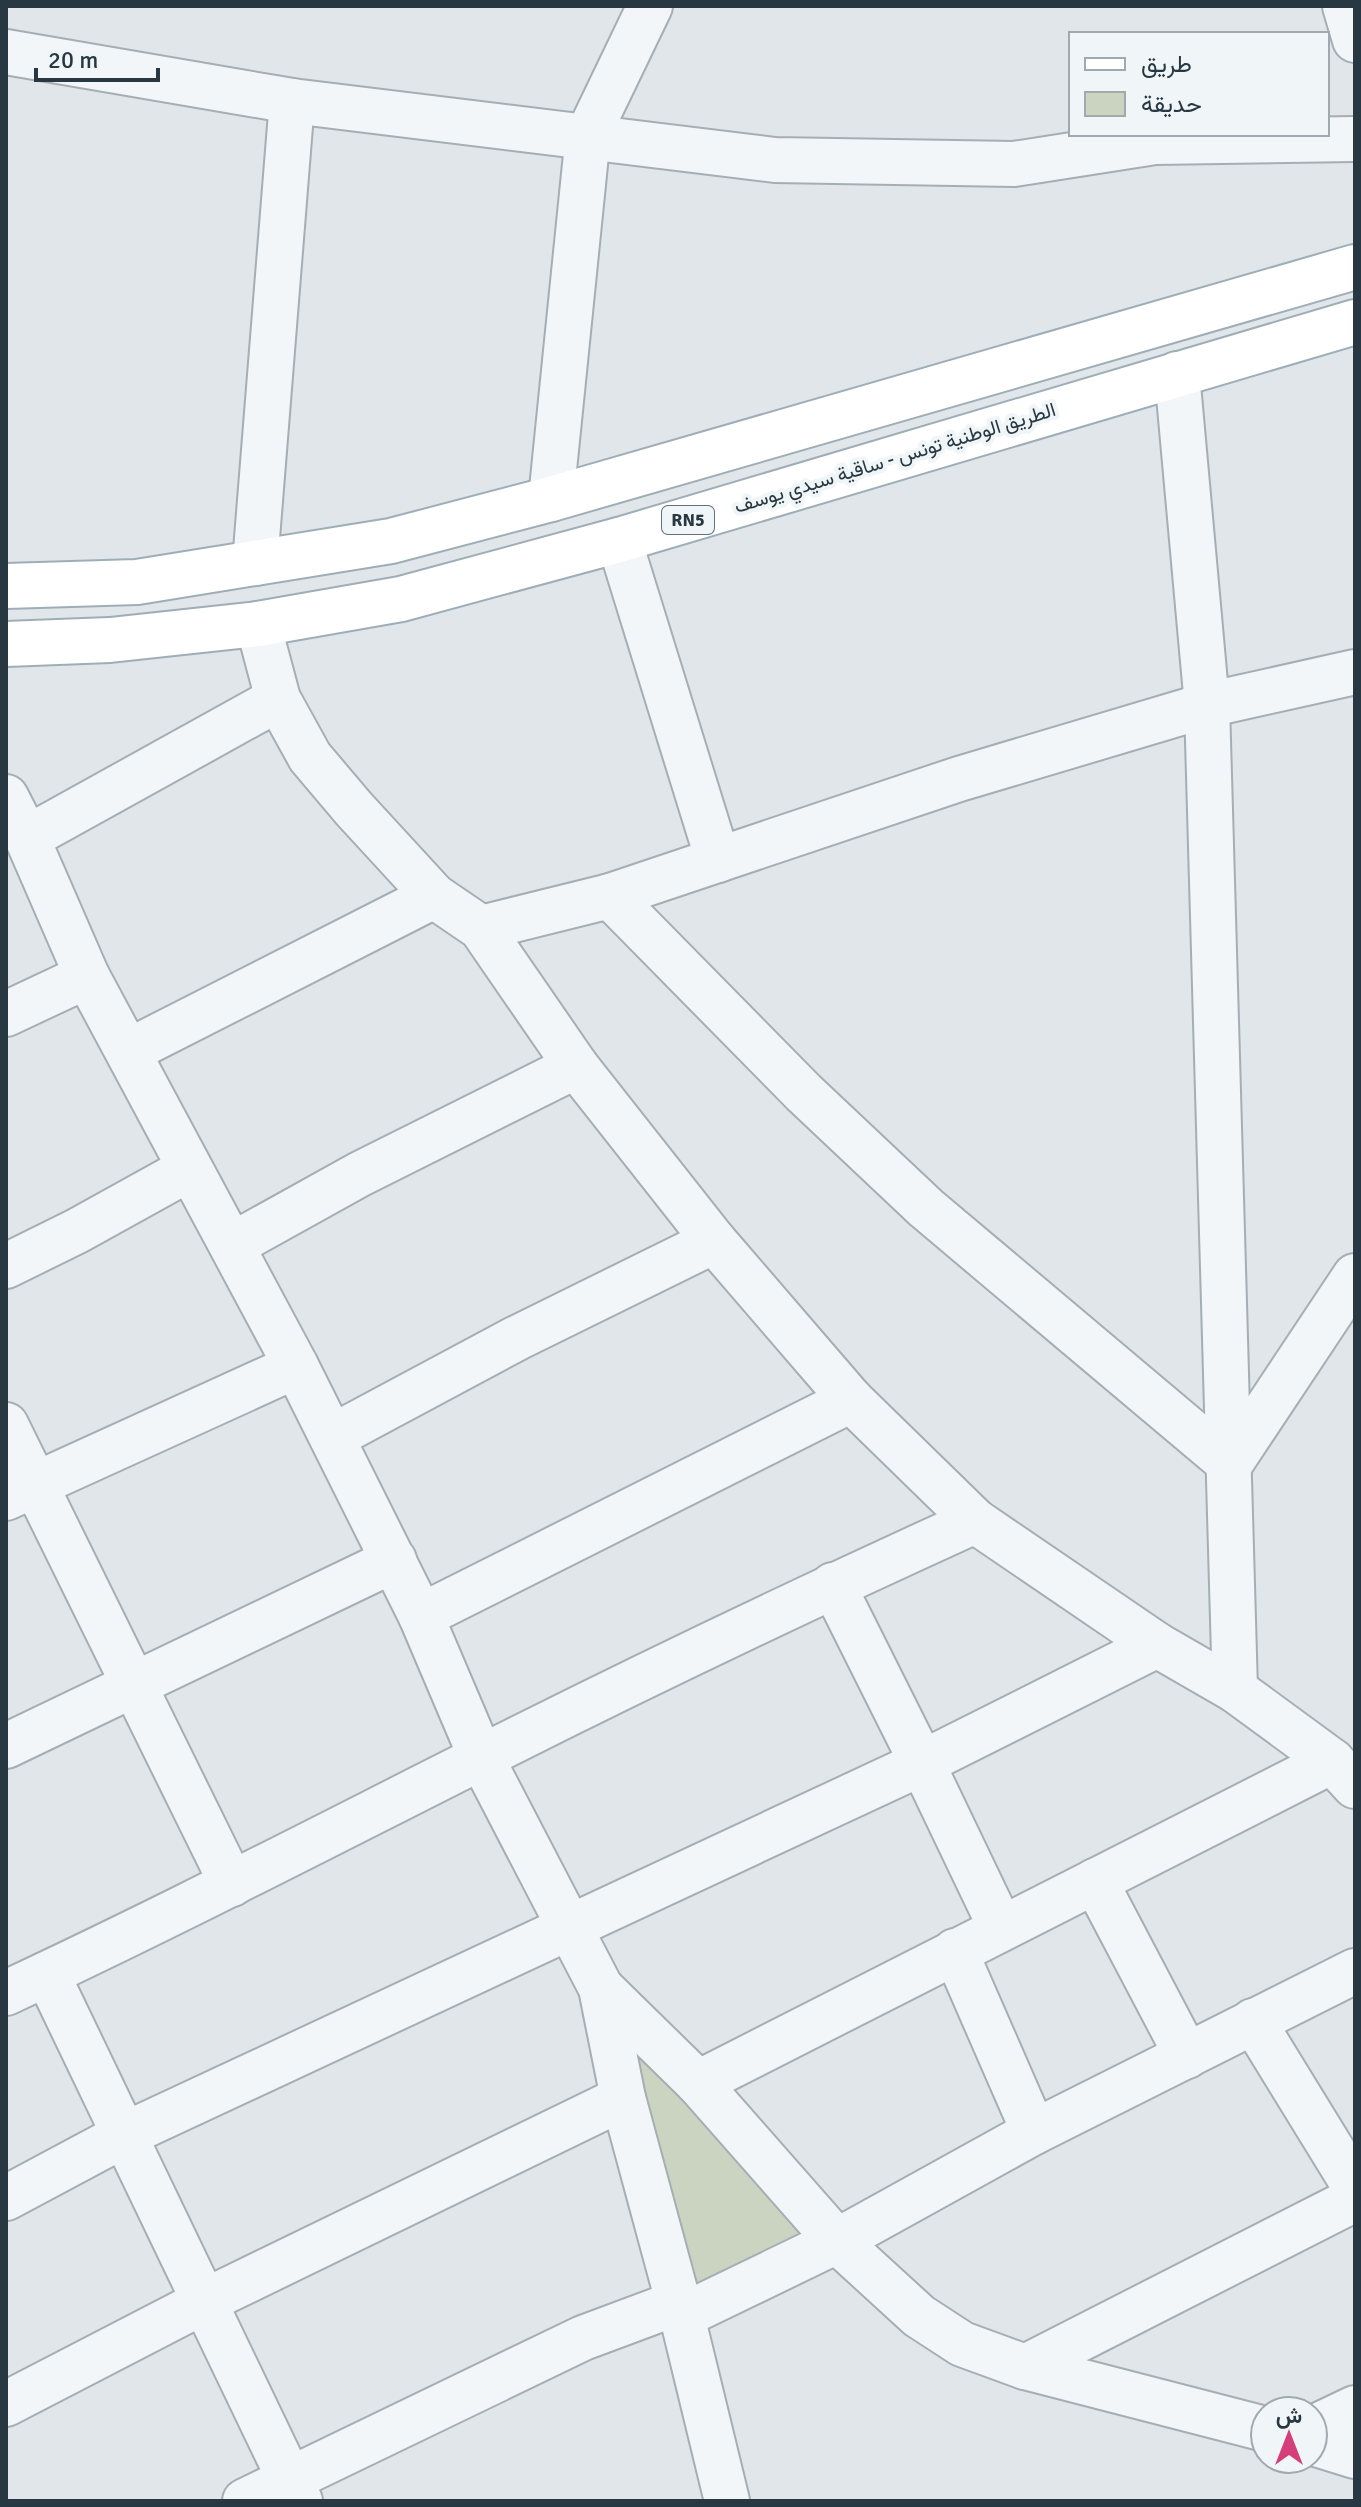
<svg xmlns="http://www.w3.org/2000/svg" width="1361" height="2507" font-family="Signika,Vazirmatn,sans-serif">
  <rect width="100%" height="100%" fill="#e0e6ea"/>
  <path fill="#cad4c1" d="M616,2018L808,2238L696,2291Z"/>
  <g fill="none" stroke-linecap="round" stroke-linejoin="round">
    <defs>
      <g id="minor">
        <path d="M1345,6L1355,40"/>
        <path d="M6,52L292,101L775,160L1014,164L1155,142L1355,139"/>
        <path d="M1177,374L1207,705L1235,1690"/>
        <path d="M551,499L588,135L650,6"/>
        <path d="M619,540L718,860"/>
        <path d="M255,563L292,101"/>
        <path d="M258,624L278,699L310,757L354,809L434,896L481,928L576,1066L714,1241L851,1400L975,1521L1157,1645L1235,1690L1332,1761L1355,1786"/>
        <path d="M6,797L27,838L87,976L296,1366L421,1616L481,1757L601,1988L623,2098L682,2316L727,2501"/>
        <path d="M27,838L278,699"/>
        <path d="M610,896L804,1093L926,1208L1230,1464L1355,1276"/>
        <path d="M481,928L610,896L959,779L1207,705L1355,672"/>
        <path d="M6,1014L87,976"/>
        <path d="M129,1051L434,896"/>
        <path d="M232,1245L360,1174L576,1066"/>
        <path d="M6,1266L77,1231L189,1169"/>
        <path d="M6,1425L232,1884"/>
        <path d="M332,1437L517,1338L714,1241"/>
        <path d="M6,1498L296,1366"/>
        <path d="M833,1585L922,1763L1001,1928"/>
        <path d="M421,1616L851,1400"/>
        <path d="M6,1746L394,1560"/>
        <path d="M1095,1881L1187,2056"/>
        <path d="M955,1951L1034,2132"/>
        <path d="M47,1974L300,2501"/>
        <path d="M601,1988L698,2083L837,2241L919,2316L962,2344L1025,2367L1265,2429"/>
        <path d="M6,1993C165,1919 321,1838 478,1759C642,1676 808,1597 975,1521"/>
        <path d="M1253,2021L1355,2187"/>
        <path d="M698,2083L1332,1761"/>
        <path d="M6,2198L124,2135L922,1763L1157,1645"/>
        <path d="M682,2316L837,2241L1034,2132L1355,1971"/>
        <path d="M1025,2367L1355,2199"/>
        <path d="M6,2404L203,2302L623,2098"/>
        <path d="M1313,2428L1355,2408"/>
        <path d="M1313,2443L1355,2456"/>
        <path d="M245,2501L583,2338L677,2303"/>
      </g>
      <g id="major">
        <path d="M6,586L137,582L391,541L551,499L1355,267"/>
        <path d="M6,644L110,640L258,624L401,599L619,540L1355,322"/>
      </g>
    </defs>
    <use href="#minor" stroke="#a5aeb4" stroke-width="48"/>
    <use href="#major" stroke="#9faeb6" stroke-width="48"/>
    <use href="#minor" stroke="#f3f6f8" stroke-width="44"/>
    <use href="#major" stroke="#fff" stroke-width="44"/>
  </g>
  <g text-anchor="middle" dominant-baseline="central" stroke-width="8" stroke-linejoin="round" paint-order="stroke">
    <rect fill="#f0f5f7" stroke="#647178" stroke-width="2" x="662" y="506" width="52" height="28" rx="6"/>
    <g font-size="18" font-weight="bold" fill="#283842">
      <text x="688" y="520">RN5</text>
    </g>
    <g font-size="20" fill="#283842" stroke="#f0f5f7">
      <text transform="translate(895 458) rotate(-17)">الطريق الوطنية تونس - ساقية سيدي يوسف</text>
    </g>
  </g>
  <rect width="1361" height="2507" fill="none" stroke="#283842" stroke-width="16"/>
  <rect x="1069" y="32" width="260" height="104" fill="#f0f5f7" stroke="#a0a9af" stroke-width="2"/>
  <rect x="1085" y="58" width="40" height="12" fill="#ffffff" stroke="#a0a9af" stroke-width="2"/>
  <text x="1141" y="72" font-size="24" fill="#283842">طريق</text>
  <rect x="1085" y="92" width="40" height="24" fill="#cad4c1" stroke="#a0a9af" stroke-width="2"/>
  <text x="1141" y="112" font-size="24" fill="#283842">حديقة</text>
  <g transform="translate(1289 2435)"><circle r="38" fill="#f0f5f7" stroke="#a0a9af" stroke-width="2"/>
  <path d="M0-6L14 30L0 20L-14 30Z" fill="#d53f79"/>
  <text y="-12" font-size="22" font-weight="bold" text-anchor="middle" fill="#283842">ش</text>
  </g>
  <path d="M36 68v12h122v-12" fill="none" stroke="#283842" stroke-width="4"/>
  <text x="48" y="68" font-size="24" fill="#283842" stroke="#f0f5f7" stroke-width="6" paint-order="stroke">20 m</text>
</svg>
